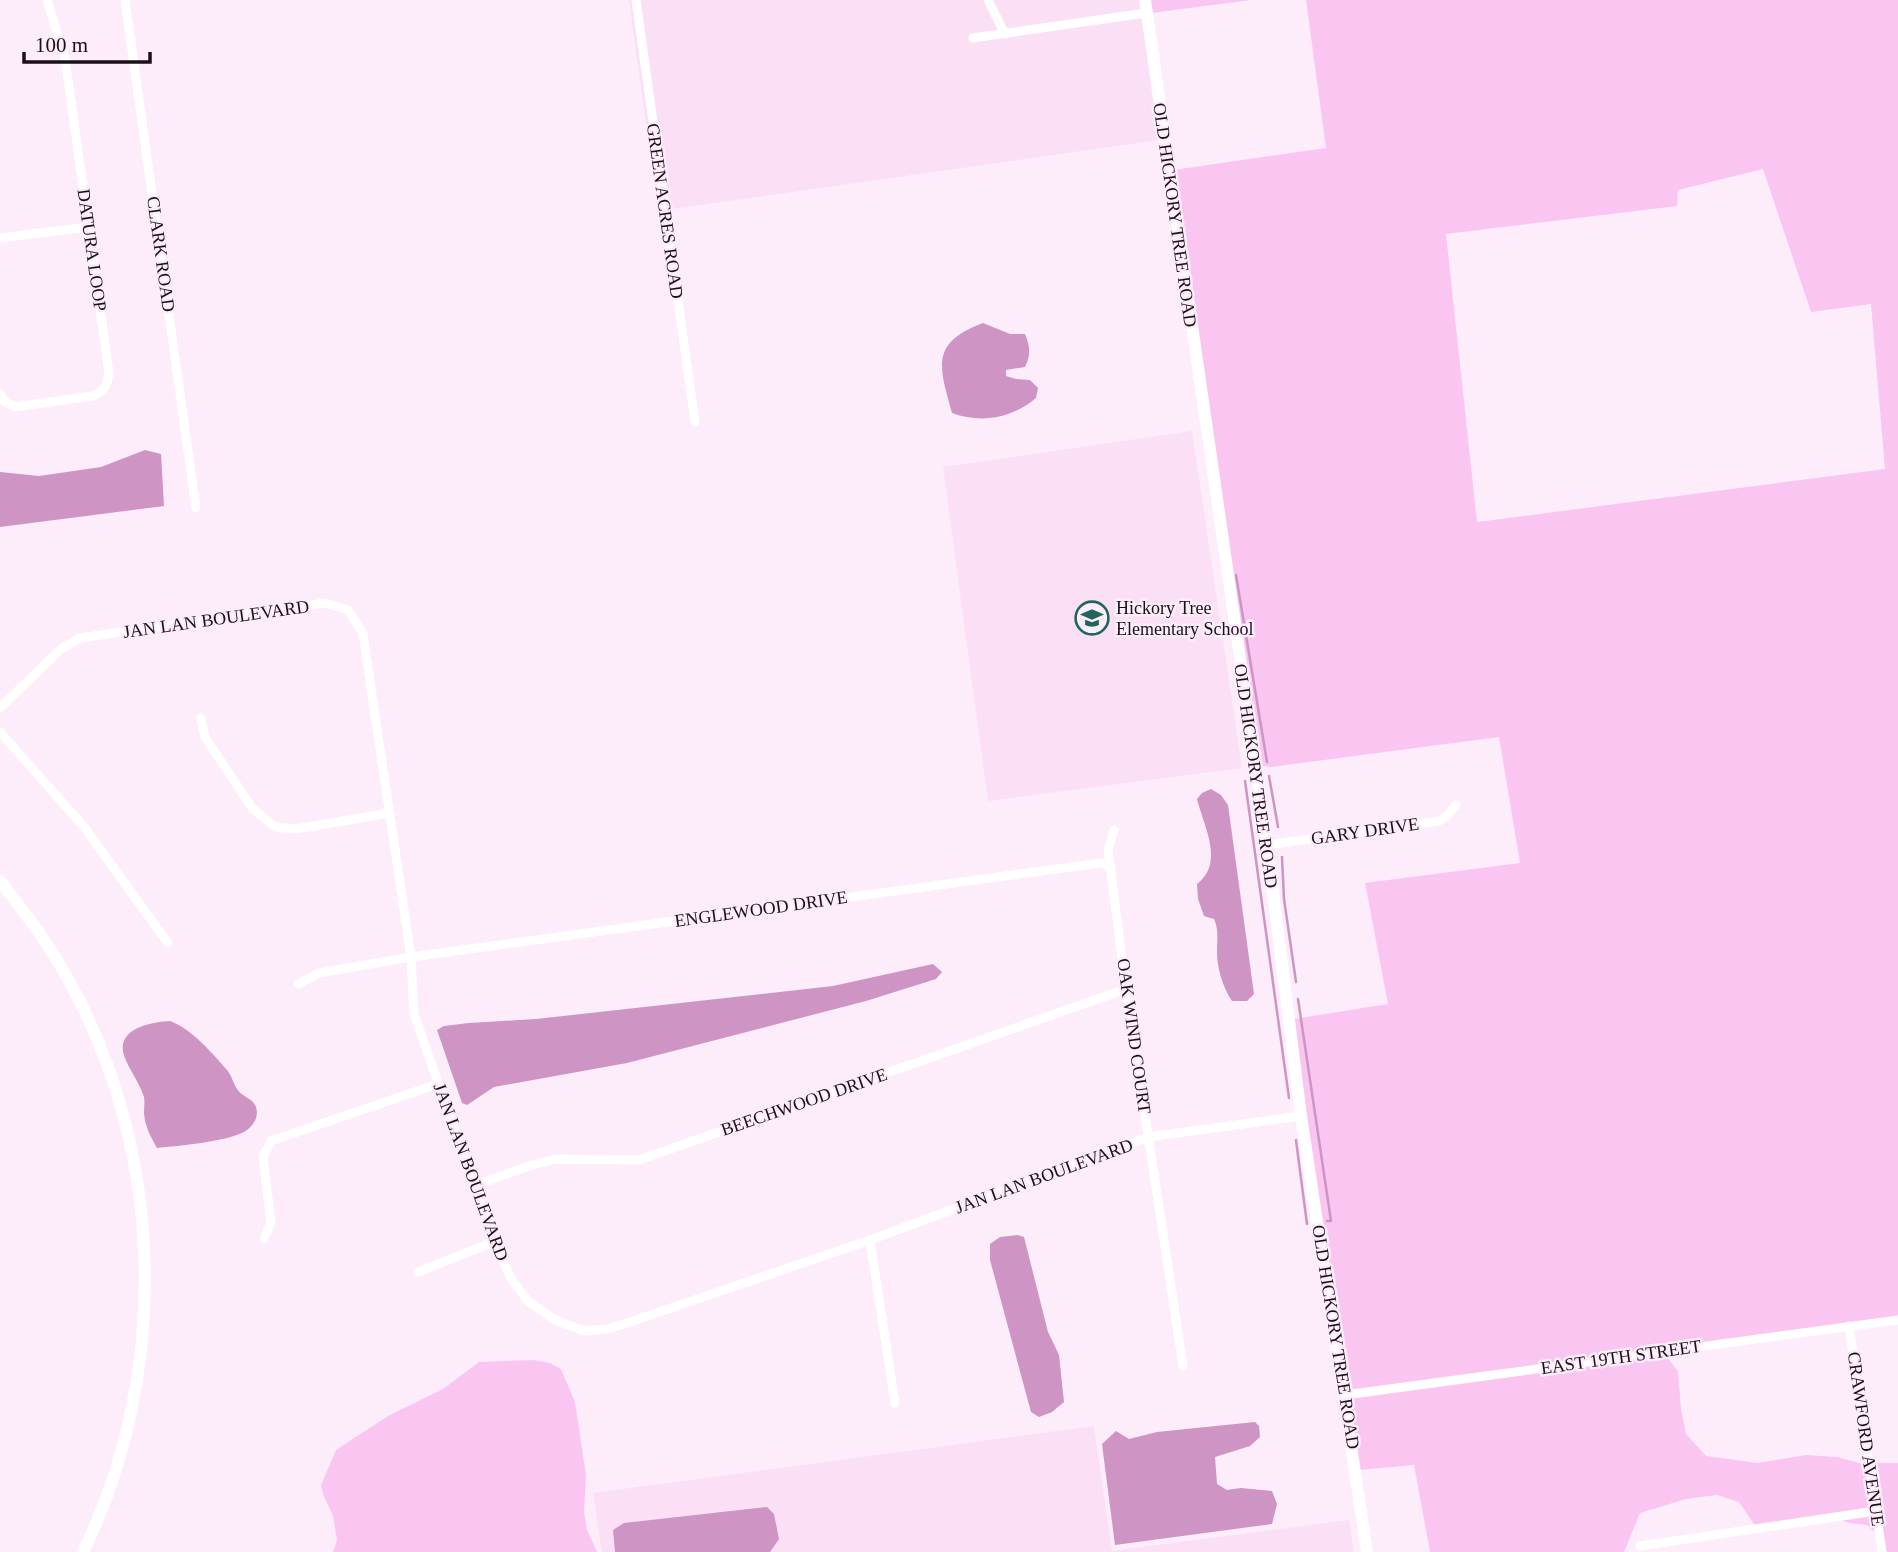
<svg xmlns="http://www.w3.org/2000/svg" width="1898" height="1552" font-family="Georgia,serif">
  <rect width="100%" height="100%" fill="#fdecfa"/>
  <g fill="#fbdff5">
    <path d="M629,0H1140L1158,140L658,211Z"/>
    <path d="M1192,431L1242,768L988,801L943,467Z"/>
    <path d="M1094,1426L1112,1551L1349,1520L1354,1552H602L593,1493Z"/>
  </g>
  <g fill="#fac6f1" fill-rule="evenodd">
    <path d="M1149,0H1251L1151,13Z"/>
    <path d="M1306,0H1898V1324L1666,1356L1678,1371L1681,1409L1686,1434L1706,1456L1758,1463L1806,1455L1837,1457L1859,1463H1898V1552H1888L1883,1547L1878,1535L1867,1525L1849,1523L1836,1518L1774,1529L1754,1524L1739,1502L1717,1495L1686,1499L1640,1513L1624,1552H1430L1414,1465L1360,1470L1305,1116L1294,1019L1388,1004L1365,883L1520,863L1499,737L1271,767L1259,765L1173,170L1326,148ZM1763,169L1811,312L1871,304L1885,469L1477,522L1446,234L1677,206L1678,190Z"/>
    <path d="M533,1360L550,1363L561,1369L575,1402L586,1475L584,1512L587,1530L597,1552H333L337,1540L333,1516L323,1494L321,1485L336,1450L388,1416L443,1389L479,1362Z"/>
  </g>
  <g fill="#ce94c4">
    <path d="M983,323L1010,334H1025C1030,346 1031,355 1025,367L1006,370V376L1016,379L1030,380L1038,388L1036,398C1012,418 982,424 952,413C939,366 930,343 983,323Z"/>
    <path d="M145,450L161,454L164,506L0,527V472L39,476L101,467Z"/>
    <path d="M1211,789L1221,795L1228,805L1254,994L1247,1001H1232C1223,988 1217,968 1217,952C1217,940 1219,930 1214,919L1204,916L1198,899L1197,884C1225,863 1204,827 1197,799L1202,793Z"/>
    <path d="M933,964L942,972L936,979L866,1001L627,1063L494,1087L467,1105L462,1103L437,1030L444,1026L469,1023L536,1019L833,986Z"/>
    <path d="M170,1021C192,1029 212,1053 227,1070C232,1076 233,1083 237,1089C242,1097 253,1098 256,1107C259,1116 254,1125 247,1130C233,1141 177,1146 157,1148C151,1137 145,1127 144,1113C144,1108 145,1103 144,1097C139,1082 130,1071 125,1058C113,1029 151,1022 170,1021Z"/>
    <path d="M1018,1235L1024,1237L1048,1332L1059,1355L1064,1402L1052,1412L1039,1417L1031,1412L990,1260V1244L1000,1237Z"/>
    <path d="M1255,1422L1259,1426L1260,1437L1250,1446L1215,1457L1217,1484L1227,1490L1241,1488L1272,1491L1277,1504L1272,1524L1115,1545L1102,1444L1116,1431L1129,1439L1157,1432Z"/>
    <path d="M767,1507L774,1514L779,1539L770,1552H615L613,1530L624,1523Z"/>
  </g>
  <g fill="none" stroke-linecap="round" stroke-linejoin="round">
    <g stroke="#ce94c4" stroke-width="2.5">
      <path d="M1236,575L1267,762"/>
      <path d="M1269,776L1278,827"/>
      <path d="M1245,781L1289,1098"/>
      <path d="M1282,857L1284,899L1296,982"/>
      <path d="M1298,999L1331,1221H1327"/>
      <path d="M1296,1140L1307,1224"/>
    </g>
    <g stroke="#fff" stroke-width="9">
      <path d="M125,0L196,508"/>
      <path d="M636,0L695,422"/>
      <path d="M988,0L1005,34"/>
      <path d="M973,38L1146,13"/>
      <path d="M0,238L89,227"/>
      <path d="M0,394L5,402L15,407L92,396C105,391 107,386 109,373L65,58L47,0"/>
      <path d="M0,708L61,649L80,638L325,603L348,610L363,634L411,957L414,1014L494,1242L512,1280L528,1301L555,1320L584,1331L608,1329L636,1320L870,1240L1149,1137L1301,1116"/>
      <path d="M201,718L205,737L252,808L275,827L296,829L390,813"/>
      <path d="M0,732L84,827L168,943"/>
      <path d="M1114,830L1108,850L1126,989L1183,1366"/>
      <path d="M1267,845L1439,821L1447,816L1456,805"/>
      <path d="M298,984L319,973L411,957L1101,863L1111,867"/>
      <path d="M476,1185L526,1167L555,1159L639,1160L1126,989"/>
      <path d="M264,1239L271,1223L263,1157L271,1141L438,1084"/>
      <path d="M870,1240L895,1403"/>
      <path d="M418,1272L494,1242"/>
      <path d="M1849,1326L1882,1552"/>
      <path d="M1345,1395L1898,1320"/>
      <path d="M1640,1546L1876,1511"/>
    </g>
    <g stroke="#fff" stroke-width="12">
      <path d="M1145,0L1267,845L1301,1116L1367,1552"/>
      <path d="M0,881C25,913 50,945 69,981C165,1153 170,1375 83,1552"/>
    </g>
  </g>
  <defs>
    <symbol id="school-ring" viewBox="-11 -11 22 22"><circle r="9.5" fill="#fdecfa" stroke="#1e665d" stroke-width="1.5"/><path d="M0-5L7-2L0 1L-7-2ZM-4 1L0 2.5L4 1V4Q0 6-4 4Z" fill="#1e665d"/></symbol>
  </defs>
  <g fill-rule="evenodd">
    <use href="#school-ring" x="1073" y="599" width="38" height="38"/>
  </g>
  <g text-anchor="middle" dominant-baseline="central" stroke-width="5" stroke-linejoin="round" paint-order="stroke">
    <g font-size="18" fill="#1a1018" stroke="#fdecfa">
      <text transform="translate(665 211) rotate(82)">GREEN ACRES ROAD</text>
      <text transform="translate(1175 215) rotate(82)">OLD HICKORY TREE ROAD</text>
      <text transform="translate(92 250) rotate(82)">DATURA LOOP</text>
      <text transform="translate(161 254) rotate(82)">CLARK ROAD</text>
      <text transform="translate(216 619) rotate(-8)">JAN LAN BOULEVARD</text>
      <text transform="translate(1256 776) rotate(82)">OLD HICKORY TREE ROAD</text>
      <text transform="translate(1365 831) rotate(-8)">GARY DRIVE</text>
      <text transform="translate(761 909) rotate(-8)">ENGLEWOOD DRIVE</text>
      <text transform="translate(1134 1036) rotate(82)">OAK WIND COURT</text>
      <text transform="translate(804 1102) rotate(-19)">BEECHWOOD DRIVE</text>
      <text transform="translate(471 1172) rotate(70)">JAN LAN BOULEVARD</text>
      <text transform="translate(1044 1176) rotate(-20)">JAN LAN BOULEVARD</text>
      <text transform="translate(1336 1337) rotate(81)">OLD HICKORY TREE ROAD</text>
      <text transform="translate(1621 1357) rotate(-8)">EAST 19TH STREET</text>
      <text transform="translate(1866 1439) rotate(82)">CRAWFORD AVENUE</text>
    </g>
    <g font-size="18" fill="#1a1018" stroke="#fdecfa" text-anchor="start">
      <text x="1116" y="608">Hickory Tree<tspan x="1116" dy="21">Elementary School</tspan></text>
    </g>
  </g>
  <path d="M24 52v10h126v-10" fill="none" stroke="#1a1018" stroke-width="3.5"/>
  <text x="35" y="52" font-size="21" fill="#1a1018" stroke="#fdecfa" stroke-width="5" paint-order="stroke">100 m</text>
</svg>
